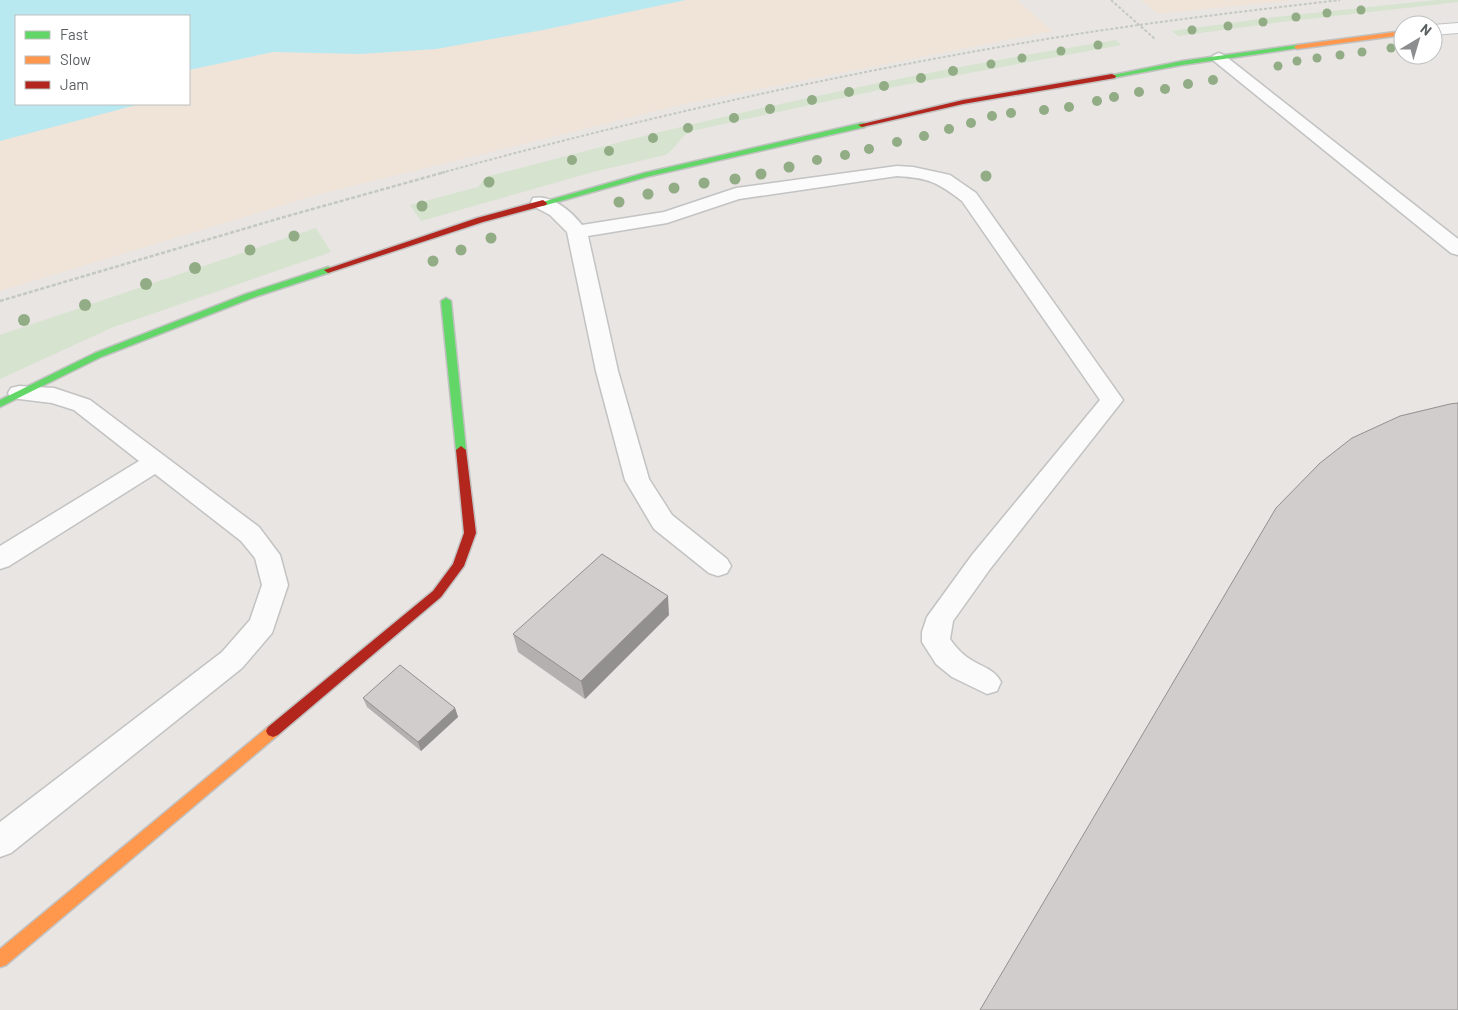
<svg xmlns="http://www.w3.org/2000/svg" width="1458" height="1010" font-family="Barlow,sans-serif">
  <rect width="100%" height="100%" fill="#e8e5e2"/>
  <g fill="#d6e3ce">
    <path d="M1437,0H1458V2L1281,22L1178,36L1172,31L1275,17Z"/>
    <path d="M1116,40L1121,45L893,87L691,131C680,136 676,149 665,155L593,172L421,221L410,205L478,187L486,177C552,160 618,142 685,126C827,92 971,63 1116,40Z"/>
    <path d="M316,228L331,252L111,328L0,379V335Z"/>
  </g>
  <g fill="#f0e3d8">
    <path d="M686,0H1017L1052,31L689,103L320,194L0,291V138L39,130L140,104H189V70L273,52L346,53L436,49Z"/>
    <path d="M1141,0H1293L1158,14Z"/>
  </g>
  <path fill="#b8e9f1" d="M0,0H686L543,30L436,49L360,54L273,52L189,70V16H16V104H140L0,141Z"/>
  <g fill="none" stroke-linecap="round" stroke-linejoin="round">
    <defs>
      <g id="lane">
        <path d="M1219,53L1224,55L1458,239V255L1451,253L1214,61L1211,58L1214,55Z"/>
        <path d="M897,166L913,167L950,175L976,193L1123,400L990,569L953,621L950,639C956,648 964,656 973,661C985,668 995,670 1001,682L997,691L987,694L952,677L936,664L922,642V632L927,617L972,555L1100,400L962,201C937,182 929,178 897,176L739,199L667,223L588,236L618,371L649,479L672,515L727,559L731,566L727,573L718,576L709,573L654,529L625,480L596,371L567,232L550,215L533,206L531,202L533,198C552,194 572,212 582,225L664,212L736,188Z"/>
        <path d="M19,386L54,388L90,400L259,527L280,555L288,585L272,633L242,668L11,853L0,857V822L222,652L250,620L262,585L255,558L241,541L155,474L9,566L0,569V546L139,461L74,410L52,403L11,398L8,393L11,388Z"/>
      </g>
      <path id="street" d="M1458,23V33L1433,35V25Z"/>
      <g id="fast">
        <path d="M1297,45L1300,47L1299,48L1182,65L1112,78L1108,76L1182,61Z"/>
        <path d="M862,123H865V127L646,177L543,206L539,203L644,173Z"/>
        <path d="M328,267L331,268V272L252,298L101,357L0,407V400L95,353L246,294Z"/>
        <path d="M446,298L451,301L466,450L461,454L456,450L441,301Z"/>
      </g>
      <g id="slow">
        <path d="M1403,31V35L1297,49L1294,47L1297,45Z"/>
        <path d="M273,725L278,727L280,731L278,735L6,965L0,967V949L268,727Z"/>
      </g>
      <g id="jam">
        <path d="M1112,74L1116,76L1115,78L963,104L862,127L858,125L963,100Z"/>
        <path d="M543,200L547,203L546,205L483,222L331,272L328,273L324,270L477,218Z"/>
        <path d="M461,446L466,450L476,533L464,566L441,597L278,735L273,737L268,735L266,731L268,727L433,591L453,564L464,533L456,450Z"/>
      </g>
    </defs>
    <use href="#lane" stroke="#c2c3c2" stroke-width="3"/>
    <use href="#street" stroke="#c2c3c2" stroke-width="2"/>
    <use href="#fast" stroke="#c2c2c2" stroke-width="3"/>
    <use href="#slow" stroke="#c2c2c2" stroke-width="3"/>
    <use href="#jam" stroke="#c2c2c2" stroke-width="3"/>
    <g stroke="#c3c8c3" stroke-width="2" stroke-dasharray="3 2" stroke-linecap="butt">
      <path d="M1111,0L1155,39"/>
      <path d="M441,173C652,115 868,67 1084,33C1169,20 1255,10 1340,0"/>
    </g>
    <path stroke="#c3c8c3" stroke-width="2.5" stroke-dasharray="4 2" stroke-linecap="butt" d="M0,301L284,217L445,172"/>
    <use href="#lane" fill="#fcfbfb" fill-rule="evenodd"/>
    <use href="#street" fill="#fcfbfb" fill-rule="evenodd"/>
    <use href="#fast" fill="#63d668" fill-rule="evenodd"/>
    <use href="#slow" fill="#ff974d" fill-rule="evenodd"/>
    <use href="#jam" fill="#b3261e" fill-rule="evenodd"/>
  </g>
  <g fill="#92ac86">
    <circle cx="1361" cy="10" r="4.5"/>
    <circle cx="1327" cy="13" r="4.5"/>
    <circle cx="1296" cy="17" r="4.5"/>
    <circle cx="1263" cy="22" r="4.5"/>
    <circle cx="1228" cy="26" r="4.5"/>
    <circle cx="1192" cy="30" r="4.5"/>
    <circle cx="1098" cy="45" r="4.5"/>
    <circle cx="1391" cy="48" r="4.5"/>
    <circle cx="1061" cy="51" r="4.5"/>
    <circle cx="1362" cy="52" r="4.5"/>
    <circle cx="1340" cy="55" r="4.5"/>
    <circle cx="1022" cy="58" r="4.5"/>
    <circle cx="1317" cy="58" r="4.5"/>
    <circle cx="1297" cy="61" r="4.5"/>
    <circle cx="991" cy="64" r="4.5"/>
    <circle cx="1278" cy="66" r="4.5"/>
    <circle cx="953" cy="71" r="5"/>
    <circle cx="921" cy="78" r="5"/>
    <circle cx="1213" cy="80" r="5"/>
    <circle cx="1188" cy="84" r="5"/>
    <circle cx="884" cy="86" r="5"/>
    <circle cx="1165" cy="89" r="5"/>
    <circle cx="849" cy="92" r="5"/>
    <circle cx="1139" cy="92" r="5"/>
    <circle cx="1114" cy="97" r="5"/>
    <circle cx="812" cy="100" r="5"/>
    <circle cx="1097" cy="101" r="5"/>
    <circle cx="1069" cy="107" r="5"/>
    <circle cx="770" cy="109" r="5"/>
    <circle cx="1044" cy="110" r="5"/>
    <circle cx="1011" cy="113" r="5"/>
    <circle cx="992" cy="116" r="5"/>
    <circle cx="734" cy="118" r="5"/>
    <circle cx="971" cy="123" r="5"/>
    <circle cx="688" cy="128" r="5"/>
    <circle cx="949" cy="129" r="5"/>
    <circle cx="924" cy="136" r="5"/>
    <circle cx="653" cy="138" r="5"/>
    <circle cx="897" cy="142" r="5"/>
    <circle cx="869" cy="149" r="5"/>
    <circle cx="609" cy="151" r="5"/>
    <circle cx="845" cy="155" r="5"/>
    <circle cx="572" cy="160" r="5"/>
    <circle cx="817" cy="160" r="5"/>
    <circle cx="789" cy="167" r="5.5"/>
    <circle cx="761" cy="174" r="5.5"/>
    <circle cx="986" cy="176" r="5.5"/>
    <circle cx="735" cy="179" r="5.5"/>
    <circle cx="489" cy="182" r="5.5"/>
    <circle cx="704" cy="183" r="5.5"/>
    <circle cx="674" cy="188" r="5.5"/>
    <circle cx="648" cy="194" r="5.5"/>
    <circle cx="619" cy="202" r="5.5"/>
    <circle cx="422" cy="206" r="5.5"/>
    <circle cx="294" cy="236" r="5.5"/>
    <circle cx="491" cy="238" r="5.5"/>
    <circle cx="250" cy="250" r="5.5"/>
    <circle cx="461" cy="250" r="5.5"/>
    <circle cx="433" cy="261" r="5.5"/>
    <circle cx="195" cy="268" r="6"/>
    <circle cx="146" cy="284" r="6"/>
    <circle cx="85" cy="305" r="6"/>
    <circle cx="24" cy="320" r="6"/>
  </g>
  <g fill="#b3b0af">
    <path d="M669,615L585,699L518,652L513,634Z"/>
    <path d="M363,698L455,708L458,717L421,751L367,707Z"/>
  </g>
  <g fill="#92908f">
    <path d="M668,596L669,615L585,699L581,681Z"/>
    <path d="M455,708L458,717L421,751L418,742Z"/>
  </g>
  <g fill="#d0cdcc" stroke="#92908f">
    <path d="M1458,403V1010H980L1276,508L1320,463L1352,438L1400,416L1450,404Z"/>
    <path d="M602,554L668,596L581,681L513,634Z"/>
    <path d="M400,665L455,708L418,742L363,698Z"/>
  </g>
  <rect x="15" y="15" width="175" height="90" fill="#ffffff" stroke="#bdbfbf"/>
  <rect x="25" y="31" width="25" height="8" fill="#63d668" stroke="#bdbfbf"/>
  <text x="60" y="40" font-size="15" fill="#595e60">Fast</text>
  <rect x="25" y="56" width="25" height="8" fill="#ff974d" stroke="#bdbfbf"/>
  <text x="60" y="65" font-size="15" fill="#595e60">Slow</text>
  <rect x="25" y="81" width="25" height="8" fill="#b3261e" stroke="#bdbfbf"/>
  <text x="60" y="90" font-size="15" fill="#595e60">Jam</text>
  <g transform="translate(1418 40) rotate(38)"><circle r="24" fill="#ffffff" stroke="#bdbfbf"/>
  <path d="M0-4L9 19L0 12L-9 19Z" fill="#8b8d8e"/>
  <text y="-8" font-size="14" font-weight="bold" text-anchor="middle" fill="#595e60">N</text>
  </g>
</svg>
